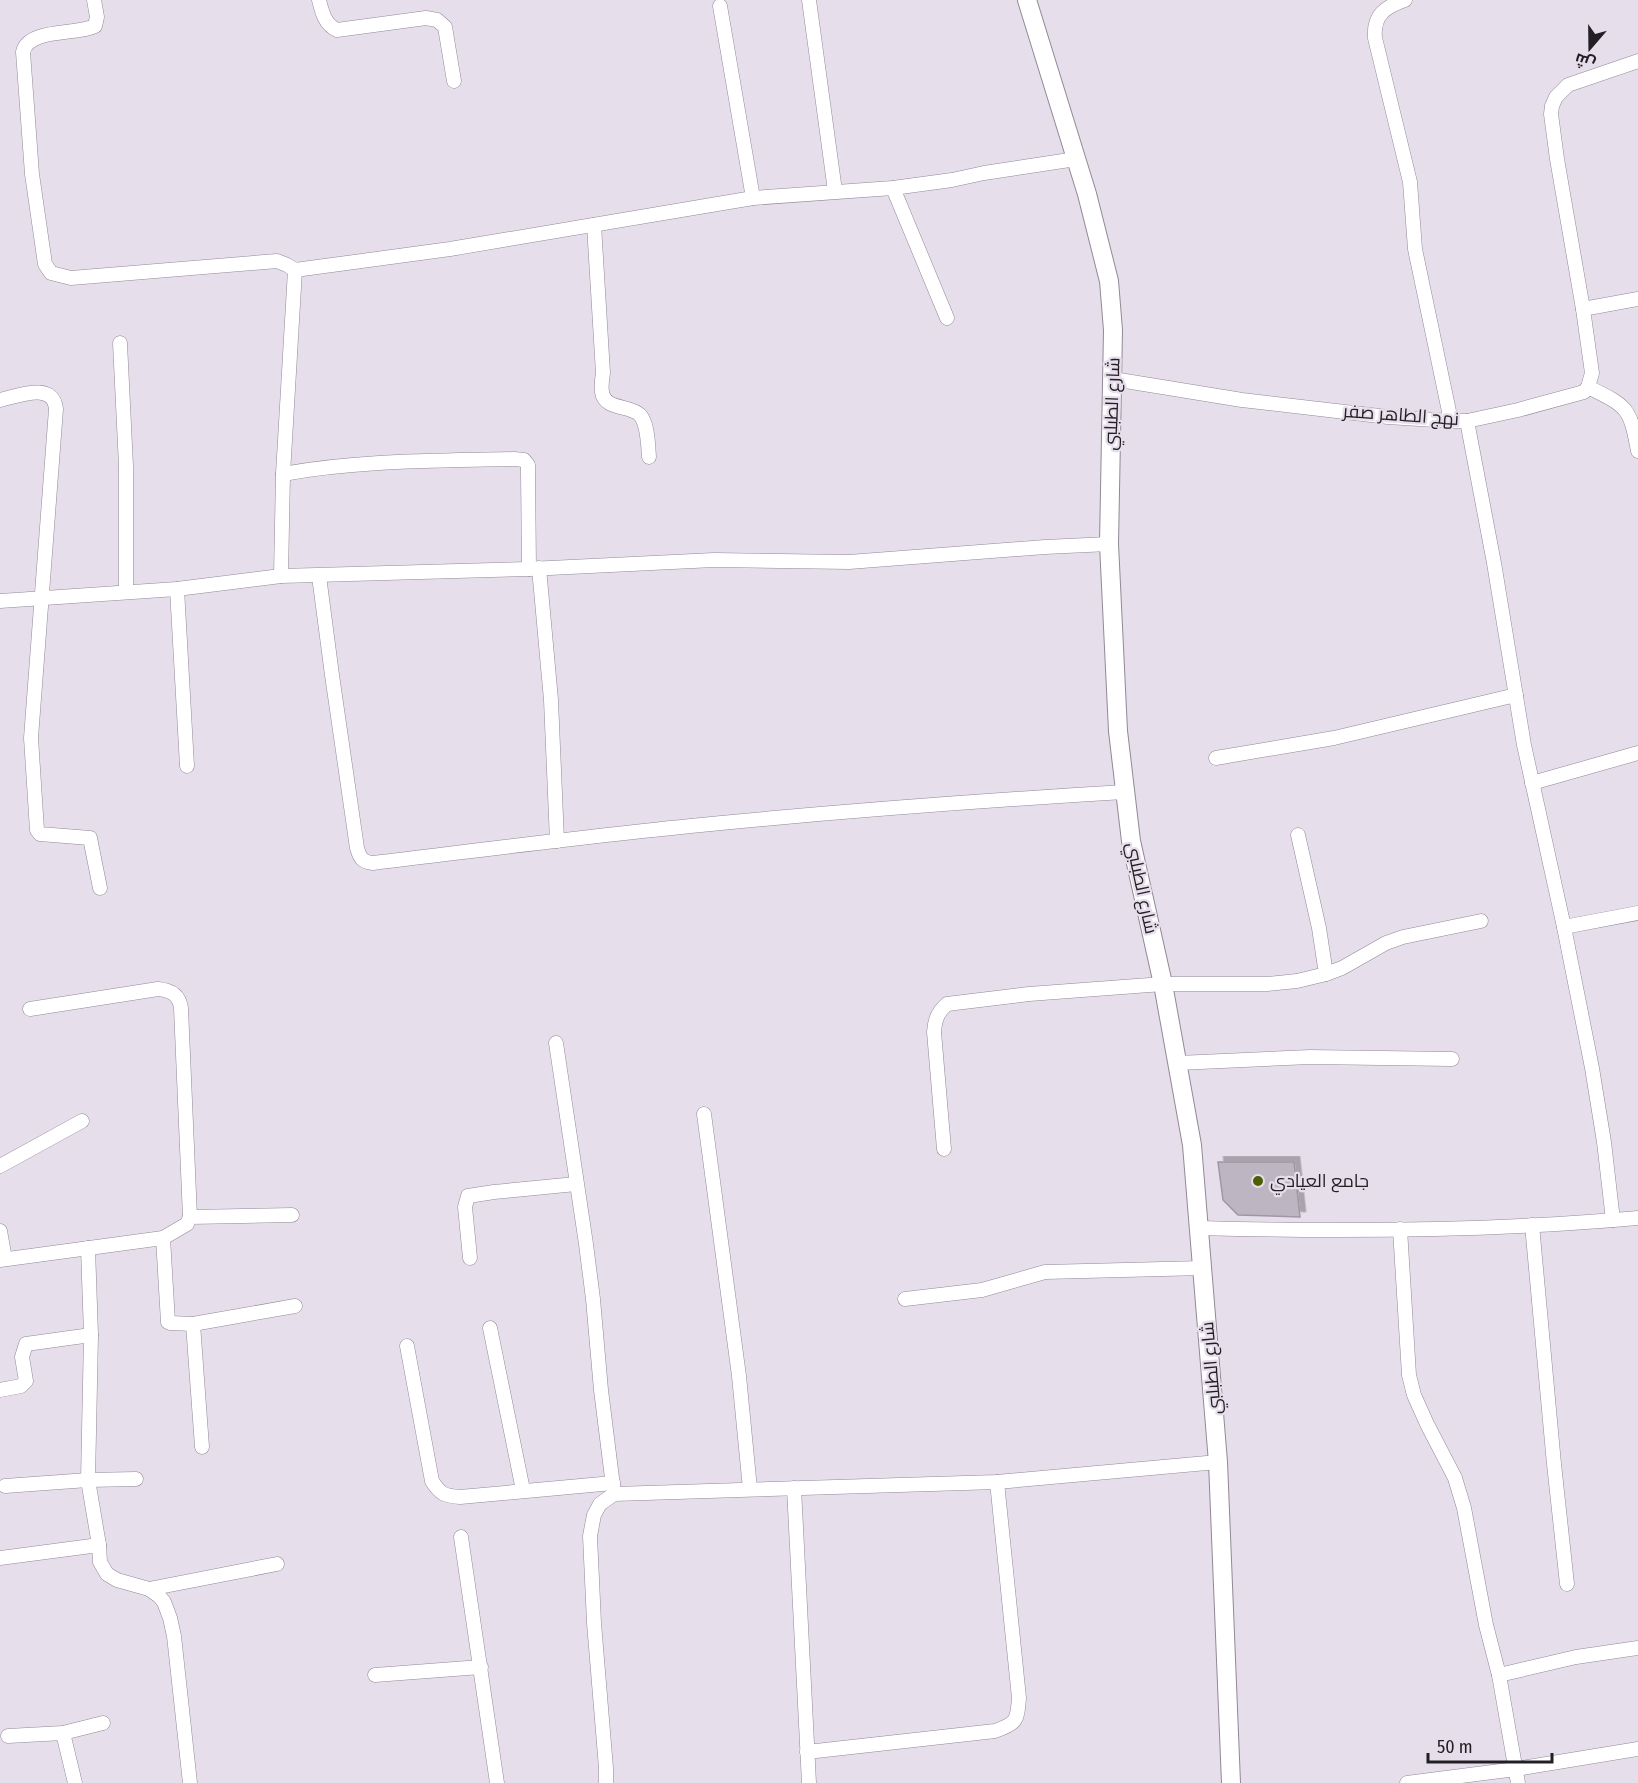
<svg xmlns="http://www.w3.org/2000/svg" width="1638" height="1783" font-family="'Fira Sans Condensed',Cairo,sans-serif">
  <defs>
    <filter id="shadow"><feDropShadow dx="5.5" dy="-5.5" stdDeviation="0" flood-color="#0004"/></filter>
  </defs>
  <rect width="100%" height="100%" fill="#e7deec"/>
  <path fill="#bdb5c2" stroke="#9f97a4" stroke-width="1.5" filter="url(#shadow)" d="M1218,1162H1294L1300,1217L1238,1215L1223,1200Z"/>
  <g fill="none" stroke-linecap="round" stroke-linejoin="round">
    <defs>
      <g id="minor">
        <path d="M94,0L97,17L95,26C78,35 28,28 23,52L32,174L45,264L51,273L71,278L277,261L287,265L295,270L450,249L753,198L893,188L952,180L984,173L1076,159"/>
        <path d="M319,0C322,12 325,25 337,30L426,18L437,20L445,27L454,81"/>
        <path d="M809,0L835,191"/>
        <path d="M1405,0C1385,7 1373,15 1375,38L1410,182L1415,249L1451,421"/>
        <path d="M720,6L753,198"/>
        <path d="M893,188L947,318"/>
        <path d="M594,225L603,373C602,379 601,386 602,392C604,410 630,405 640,415C648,424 648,445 649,457"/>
        <path d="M1583,309L1557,159L1551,114L1552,106L1556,97L1568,85L1638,61"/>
        <path d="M120,343L126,466V591"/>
        <path d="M1113,379L1242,400L1388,417L1451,421H1467L1518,410L1584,392L1588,387L1592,373L1583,309L1638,299"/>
        <path d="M1588,387C1627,406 1630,407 1638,451"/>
        <path d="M0,400C18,396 53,381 56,409L31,738L37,830L40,834L90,838L100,888"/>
        <path d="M1467,421L1494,563L1524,745L1564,927L1592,1068L1604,1142L1613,1220"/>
        <path d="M283,474C359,460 437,461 514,459L524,460L528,465V472L529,569"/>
        <path d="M539,568L551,700L557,841"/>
        <path d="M281,576L283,474L295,270"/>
        <path d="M319,576L332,675L357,848C360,858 362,862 373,863C489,849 604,834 721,823C855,810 990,800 1124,792"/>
        <path d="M177,589L187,766"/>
        <path d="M0,601L177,589L281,576L529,569L714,560L849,562L1045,547L1109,544"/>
        <path d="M1216,758L1334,738L1516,695"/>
        <path d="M1532,783L1638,753"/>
        <path d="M1564,927L1638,913"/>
        <path d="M1326,974L1342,968L1386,943L1403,937L1481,921"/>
        <path d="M30,1009L158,989C170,990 179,994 181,1008L190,1217"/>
        <path d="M556,1043L586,1244L593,1299L601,1390L614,1494"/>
        <path d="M1178,1063L1310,1057L1452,1059"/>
        <path d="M704,1114L739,1376L750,1489"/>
        <path d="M944,1149L934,1032C935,1019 938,1012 947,1004L1029,994L1163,984H1267L1297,981L1326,974L1319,928L1298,835"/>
        <path d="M0,1166L82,1121"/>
        <path d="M1532,1225L1554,1464L1567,1584"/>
        <path d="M1199,1228C1345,1232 1493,1231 1638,1218"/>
        <path d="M1400,1229L1409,1375L1414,1395L1427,1424L1455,1478L1464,1508L1486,1625L1499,1675L1518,1783"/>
        <path d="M0,1231L5,1259"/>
        <path d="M163,1238L168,1322L170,1323L193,1324L295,1306"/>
        <path d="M88,1248L91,1335L88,1480L99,1545L100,1562L107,1574L117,1580L149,1589L159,1596L164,1602L170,1618L174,1636L190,1783"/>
        <path d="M470,1258L465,1207L468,1196L494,1192L576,1184"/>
        <path d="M0,1260L163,1238L187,1224L190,1217L292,1215"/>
        <path d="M905,1299L982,1290L1045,1272L1203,1268"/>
        <path d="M193,1324L202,1447"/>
        <path d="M490,1328L523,1490"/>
        <path d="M407,1346L432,1481C440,1494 445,1496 460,1497L613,1483"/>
        <path d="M0,1390L21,1386L26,1381L22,1357L26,1344L91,1335"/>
        <path d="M5,1486L88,1480L136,1479"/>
        <path d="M794,1488L809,1783"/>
        <path d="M461,1537L497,1783"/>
        <path d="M0,1558L99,1545"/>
        <path d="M149,1589L277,1564"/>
        <path d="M375,1675L481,1667"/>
        <path d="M1499,1675L1576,1657L1638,1648"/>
        <path d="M63,1733L75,1783"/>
        <path d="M8,1736L63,1733L103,1723"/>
        <path d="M807,1752L995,1731C1018,1723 1017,1720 1019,1698L997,1482"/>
        <path d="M606,1783V1768L594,1623L590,1536L594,1515L600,1504L614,1494L997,1482L1218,1462"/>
        <path d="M1407,1783L1516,1769L1638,1749"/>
      </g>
      <path id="tertiary" d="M1027,0L1087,194L1109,281L1113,330L1109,544L1118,731L1131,841L1163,984L1192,1145L1218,1462L1231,1783"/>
    </defs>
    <use href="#minor" stroke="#918995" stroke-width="15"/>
    <use href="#tertiary" stroke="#918995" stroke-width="20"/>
    <use href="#minor" stroke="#fff" stroke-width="14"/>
    <use href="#tertiary" stroke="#fff" stroke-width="18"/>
  </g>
  <circle fill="#4c5f04" stroke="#e7deec" stroke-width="2" cx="1258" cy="1181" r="6"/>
  <g text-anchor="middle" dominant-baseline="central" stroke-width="4.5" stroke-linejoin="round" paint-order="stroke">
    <g font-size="18" fill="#232025" stroke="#e7deec">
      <text transform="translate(1112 404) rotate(-88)">شارع الطبلبي</text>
      <text transform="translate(1401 415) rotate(4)">نهج الطاهر صفر</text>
      <text transform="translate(1142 888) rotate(78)">شارع الطبلبي</text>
      <text transform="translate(1211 1368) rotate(-95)">شارع الطبلبي</text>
    </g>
    <g font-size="18" fill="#232025" stroke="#e7deec" text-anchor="start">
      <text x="1270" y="1181">جامع العيادي</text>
    </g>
  </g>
  <g transform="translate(1590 48) rotate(200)" stroke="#e7deec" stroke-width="4.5" paint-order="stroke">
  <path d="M0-4.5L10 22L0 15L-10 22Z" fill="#232025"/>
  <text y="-9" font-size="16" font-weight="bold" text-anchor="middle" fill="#232025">ش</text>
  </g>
  <path d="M1428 1753v9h124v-9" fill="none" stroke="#232025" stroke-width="3"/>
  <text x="1437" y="1753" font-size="18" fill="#232025" stroke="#e7deec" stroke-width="4.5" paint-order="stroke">50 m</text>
</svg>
